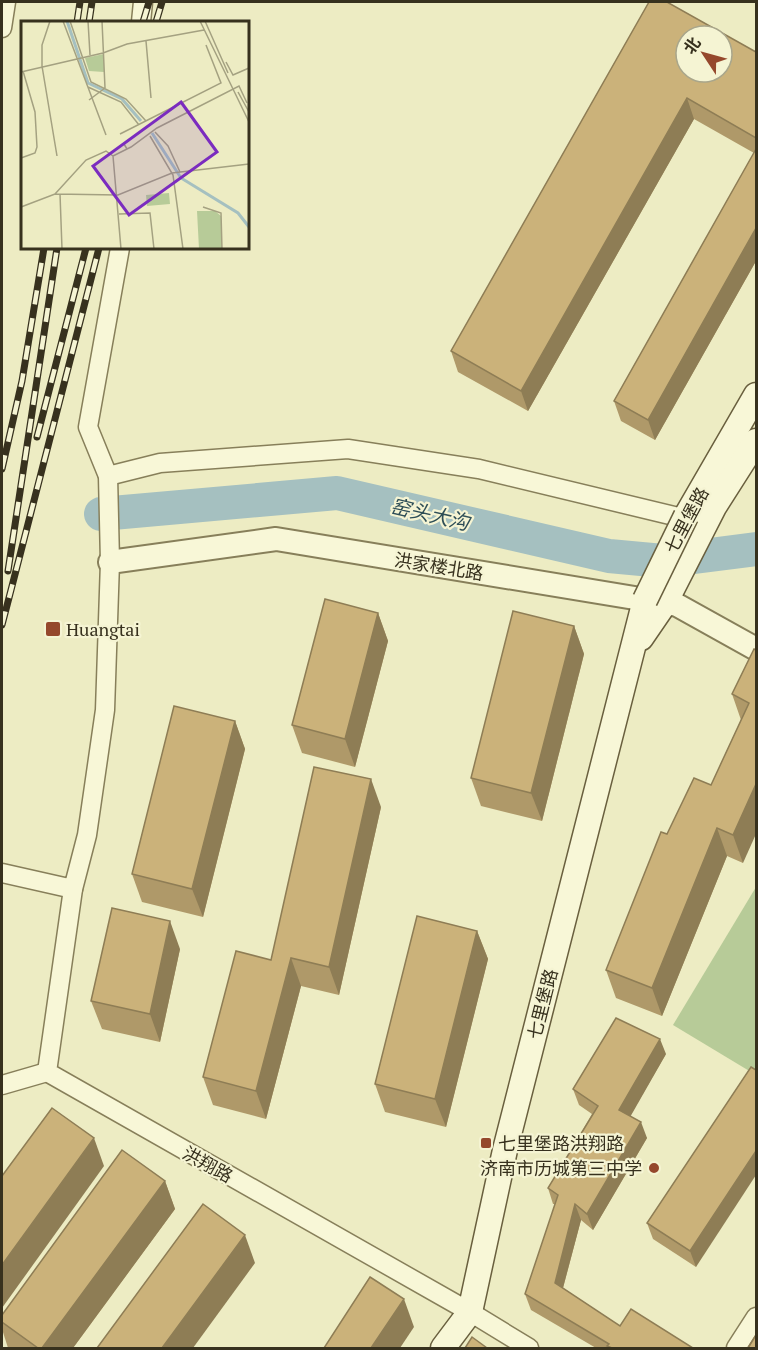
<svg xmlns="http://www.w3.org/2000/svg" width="758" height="1350" font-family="'PT Serif','Noto Sans SC',serif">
  <rect width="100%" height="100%" fill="#edecc3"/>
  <path fill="#b7cb98" d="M756,887V1075L673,1025Z"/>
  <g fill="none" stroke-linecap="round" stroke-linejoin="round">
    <path stroke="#a5c0c0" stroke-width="34" d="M101,514L337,493L609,556L663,561L756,549"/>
    <defs>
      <g id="minor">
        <path d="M141,22L143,2"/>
        <path d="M2,28L6,2"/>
        <path d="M108,476L160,463L348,449L479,469L695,521"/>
        <path d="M2,873L73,889L87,835L105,710L110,562L108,476L88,427L120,248"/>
        <path d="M73,889L47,1072L470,1312L529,1348"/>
        <path d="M2,1085L47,1072"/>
        <path d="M736,1348L756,1317"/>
      </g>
      <path id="tertiary" d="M110,562L276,539L677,605L756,649"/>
      <g id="secondary">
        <path d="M686,516L756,395"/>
        <path d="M641,638L665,603L714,507L756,441"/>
        <path d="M443,1348L470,1312L505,1150L645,600"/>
      </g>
    </defs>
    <use href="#minor" stroke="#877f5a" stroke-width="21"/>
    <use href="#tertiary" stroke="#877f5a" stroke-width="26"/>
    <use href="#secondary" stroke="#695f3e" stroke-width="27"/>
    <use href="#minor" stroke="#f8f7d7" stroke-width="18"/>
    <use href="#tertiary" stroke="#f8f7d7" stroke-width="22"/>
    <use href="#secondary" stroke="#f8f7d7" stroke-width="24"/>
    <defs>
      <g id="rail">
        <path d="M77,22L80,2"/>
        <path d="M89,22L92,2"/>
        <path d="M143,22L149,2"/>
        <path d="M156,22L162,2"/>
        <path d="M37,437L86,248"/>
        <path d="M2,469L22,381L44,248"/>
        <path d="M8,571L57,248"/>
        <path d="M2,625L99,248"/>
      </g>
    </defs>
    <use href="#rail" stroke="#37311e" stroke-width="7"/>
    <use href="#rail" stroke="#f5f4d3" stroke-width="4.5" stroke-dasharray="14" stroke-linecap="butt"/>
    <defs>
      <path id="secondary-bridge" d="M645,600L686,516"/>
    </defs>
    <use href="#secondary-bridge" stroke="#695f3e" stroke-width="27" stroke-linecap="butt"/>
    <use href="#secondary-bridge" stroke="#f8f7d7" stroke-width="24"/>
  </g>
  <g fill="#af9969">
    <path d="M649,2L756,52V261L655,440L621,421L614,401L754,153L694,119L528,411L458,372L451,351Z"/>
    <path d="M378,613L388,641L355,767L302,753L292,725Z"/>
    <path d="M574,626L584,654L542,821L481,806L471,778Z"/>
    <path d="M754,649L743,863L727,856L662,1016L616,998L606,970L667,834L711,785L741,720L732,694Z"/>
    <path d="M235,721L245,749L203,917L142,902L132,874Z"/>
    <path d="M381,807L339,995L301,986L266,1119L213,1105L203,1077L271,960Z"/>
    <path d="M477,931L488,959L446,1127L385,1112L375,1084Z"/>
    <path d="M180,949L160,1042L102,1029L91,1001Z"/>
    <path d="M666,1054L630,1116L647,1138L593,1230L581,1220L563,1288L620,1326L693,1348H596L531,1310L525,1294L555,1204H553L548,1188L592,1114L579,1105L573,1089Z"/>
    <path d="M751,1067L696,1267L653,1239L647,1223Z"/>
    <path d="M165,1181L175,1209L73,1348H8L2,1329V1315Z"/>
  </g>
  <g fill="#8e7d55">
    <path d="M687,98L694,119L528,411L521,391Z"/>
    <path d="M756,228V261L655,440L648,420Z"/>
    <path d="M378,613L388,641L355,767L345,739Z"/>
    <path d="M574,626L584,654L542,821L531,793Z"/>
    <path d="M235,721L245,749L203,917L192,889Z"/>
    <path d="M371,779L381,807L339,995L329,967Z"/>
    <path d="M756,784V834L743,863L733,835Z"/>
    <path d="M717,828L727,856L662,1016L652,988Z"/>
    <path d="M170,921L180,949L160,1042L150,1014Z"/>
    <path d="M477,931L488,959L446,1127L435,1099Z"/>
    <path d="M291,958L301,986L266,1119L256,1091Z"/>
    <path d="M660,1039L666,1054L625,1126L619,1110Z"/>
    <path d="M641,1122L647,1138L593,1230L587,1214Z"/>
    <path d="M94,1138L104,1166L2,1308V1265Z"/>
    <path d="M756,1151V1175L696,1267L690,1251Z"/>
    <path d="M165,1181L175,1209L73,1348H42Z"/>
    <path d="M575,1204L581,1220L560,1299L555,1283Z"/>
    <path d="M245,1235L255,1263L193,1348H162Z"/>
    <path d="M404,1299L414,1327L400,1348H371Z"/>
  </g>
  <g fill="#cbb27a" stroke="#8e7d55" stroke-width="1.5" fill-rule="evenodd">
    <path d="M649,2H667L756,52V138L687,98L521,391L451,351ZM686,36H722V72H686Z"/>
    <path d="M756,149V228L648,420L614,401Z"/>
    <path d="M325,599L378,613L345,739L292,725Z"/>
    <path d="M513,611L574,626L531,793L471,778Z"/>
    <path d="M754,649L756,650V784L733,835L717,828L652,988L606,970L661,832L667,834L694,778L711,785L749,703L732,694Z"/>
    <path d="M174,706L235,721L192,889L132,874Z"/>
    <path d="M314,767L371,779L329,967L291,958L256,1091L203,1077L236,951L271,960Z"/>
    <path d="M112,908L170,921L150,1014L91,1001Z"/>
    <path d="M417,916L477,931L435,1099L375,1084Z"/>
    <path d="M616,1018L660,1039L619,1110L641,1122L587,1214L575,1204L555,1283L620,1326L631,1309L693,1348H612L607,1346L609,1344L525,1294L558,1195L548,1188L598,1106L573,1089Z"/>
    <path d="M751,1067L756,1070V1151L690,1251L647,1223Z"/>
    <path d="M52,1108L94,1138L2,1265V1176Z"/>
    <path d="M122,1150L165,1181L42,1348H38L2,1322V1315Z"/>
    <path d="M203,1204L245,1235L162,1348H97Z"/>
    <path d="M370,1277L404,1299L371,1348H324Z"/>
    <path d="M756,1335V1348H748Z"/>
    <path d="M472,1337L487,1348H465Z"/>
  </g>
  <g fill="#95482c" stroke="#f5f4d3" stroke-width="2">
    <rect x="45" y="621" width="16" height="16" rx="3"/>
    <rect x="480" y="1137" width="12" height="12" rx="3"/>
    <circle cx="654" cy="1168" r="6"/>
  </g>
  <g text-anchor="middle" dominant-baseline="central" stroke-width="4.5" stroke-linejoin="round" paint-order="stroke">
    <g font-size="18" fill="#37311e" stroke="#f5f4d3">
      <text transform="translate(686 520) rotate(-62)">七里堡路</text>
      <text transform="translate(439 566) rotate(9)">洪家楼北路</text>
      <text transform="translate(542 1004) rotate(-76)">七里堡路</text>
      <text transform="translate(208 1164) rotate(29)">洪翔路</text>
    </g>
    <g font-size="18" fill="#37311e" stroke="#f5f4d3" text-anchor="start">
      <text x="66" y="629">Huangtai</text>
      <text x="498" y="1143">七里堡路洪翔路</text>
      <text x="642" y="1168" text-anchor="end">济南市历城第三中学</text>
    </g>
    <g font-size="20" font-style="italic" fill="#2e4e57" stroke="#f5f4d3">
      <text transform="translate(430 514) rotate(13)">窑头大沟</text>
    </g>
  </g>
  <g transform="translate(21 21)">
    <rect width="228" height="228" fill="#edecc3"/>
    <path d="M83,33V51L68,50L64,37ZM148,172L149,183L126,185L125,174ZM176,190H194L200,195L201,228H178Z" fill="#b7cb98"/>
    <path fill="none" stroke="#a5c0c0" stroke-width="3" d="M46,0L67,62L101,78L120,100M131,112L160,157L217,192L228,206"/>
    <path fill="none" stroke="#a4a181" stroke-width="1.5" d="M29,0L21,24V45L36,135M42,0L85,114M49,0L70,61L105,78L125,100M67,0L69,34M179,0L228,101M184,0L207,52M125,20L130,77M205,41L212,54L228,47M0,51L82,32L106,23L183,9M67,66L100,81L118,104M217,71L228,91M68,79L84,67L81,0M134,111L147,125L159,151M99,113L200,62L185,24M129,115L152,154L162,228M103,123L106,128L110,126L136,107L218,65L226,82M0,137L14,132L16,126L14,91L2,50M34,173L65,139L85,130L92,135M39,173L41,228M0,186L34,173L97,174L151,152L228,143M182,186L200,192L201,228M98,193L129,192L133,228M100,228L92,135L106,128"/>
    <path fill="#7b2cbf" fill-opacity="0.15" stroke="#7b2cbf" stroke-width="3" d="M160,81L196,131L108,194L72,145Z"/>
    <rect width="228" height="228" fill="none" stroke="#37311e" stroke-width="3"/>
  </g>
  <rect width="758" height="1350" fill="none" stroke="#37311e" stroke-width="6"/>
  <g transform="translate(704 54) rotate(306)"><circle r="28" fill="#f5f4d3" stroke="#a9a68b" stroke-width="1.5"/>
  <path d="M0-4.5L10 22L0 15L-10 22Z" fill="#95482c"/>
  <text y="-9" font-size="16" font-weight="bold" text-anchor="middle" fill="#37311e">北</text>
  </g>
</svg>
